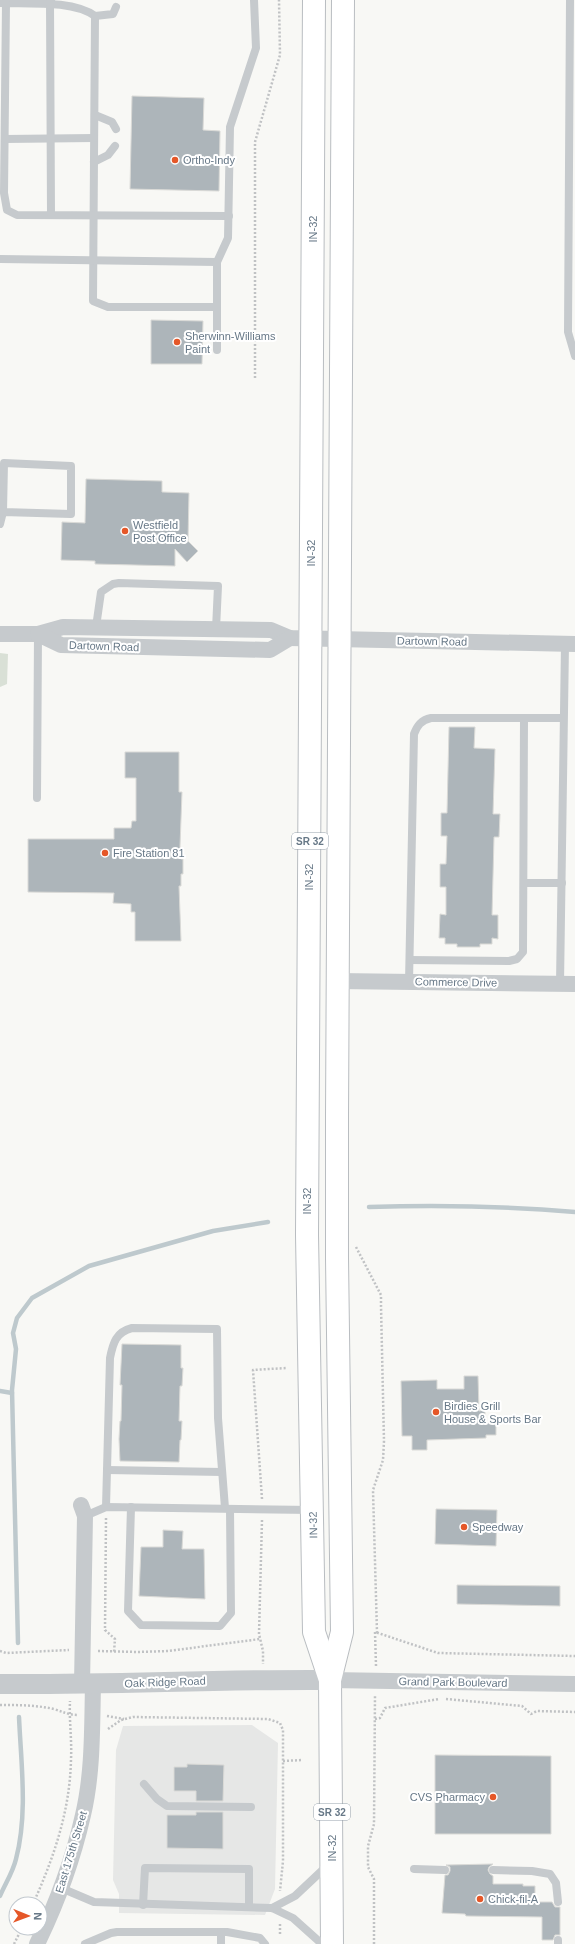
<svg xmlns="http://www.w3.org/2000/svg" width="575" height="1944" font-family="Arial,sans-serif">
  <rect width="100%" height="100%" fill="#f8f8f5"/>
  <path fill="#e6e7e6" d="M252,1725L278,1743L275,1889L265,1915L119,1913V1894L113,1880L116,1750L123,1726Z"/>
  <path fill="#d9e0d6" d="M0,653L8,654L7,684L0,687Z"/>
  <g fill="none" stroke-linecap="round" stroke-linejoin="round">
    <g stroke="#bec9cd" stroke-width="4.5">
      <path d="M369,1207C437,1205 507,1206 575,1212"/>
      <path d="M0,1391L12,1393"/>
      <path d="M18,1643L12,1390L16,1349L13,1333L17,1318L32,1298L89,1266L213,1231L268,1222"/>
      <path d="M0,1896C5,1884 13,1872 16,1859C28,1814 21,1763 19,1717"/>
    </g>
  </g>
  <g fill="#adb5ba" stroke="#dadad7">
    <path d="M132,96L204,98L203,130L220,131L219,191L130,189Z"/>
    <path d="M151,320L203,321L202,364H151Z"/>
    <path d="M86,479L162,481V492L189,493L188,541L198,551L187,562L175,549V566L95,564V561L61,560L62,522L85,523Z"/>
    <path d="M449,727H475L474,748L495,749L493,814H500L499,837H494L492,915H498V939L492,938V944H480V947H457V944H445V938H439L440,914L446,915V887H440V864H446L447,836H441V813H447Z"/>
    <path d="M125,752H179V792H182L180,846L181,859H183V874H181V886H179L181,941H135V912H131V904L113,903L114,893L28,892V839H114V828H131L132,821H136V778H125Z"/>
    <path d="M122,1344L181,1345V1368H183L182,1386H180L179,1421H182L181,1440H180L179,1462L120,1461L119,1439L120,1421H121L122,1385H120Z"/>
    <path d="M464,1376H478L479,1411L485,1410V1423H496V1435H486V1438L427,1440V1450H412V1436H402L401,1381L437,1380V1389H464Z"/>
    <path d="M436,1509L497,1510L496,1546L435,1544Z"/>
    <path d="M163,1530L183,1531L182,1549H204L205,1599L139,1596L141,1547H163Z"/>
    <path d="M457,1585L560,1586V1606L457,1604Z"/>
    <path d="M435,1755L551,1756V1834H435Z"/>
    <path d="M187,1764L224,1765L223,1801H196V1791H174V1767H187Z"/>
    <path d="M196,1812H223V1849L167,1848V1815H196Z"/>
    <path d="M493,1864L489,1867L488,1870L490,1874L493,1876V1884H523V1886H535V1902H552L555,1907H560V1935H555L553,1940H542V1917L466,1916L465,1914L442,1913L445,1875H448L450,1871V1867L446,1865Z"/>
  </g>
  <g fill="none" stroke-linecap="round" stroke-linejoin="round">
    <defs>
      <g id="primary">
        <path d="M314,0L307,1235L314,1632L330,1680"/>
        <path d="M332,1944L330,1680L342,1632L337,1258V1115L343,0"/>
      </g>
    </defs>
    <use href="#primary" stroke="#b9bdc1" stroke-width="24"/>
    <g stroke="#c0c2c4" stroke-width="2.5" stroke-dasharray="2 2" stroke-linecap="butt">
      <path d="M255,378V142L280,55L279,0"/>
      <path d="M356,1247L381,1295V1305L384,1441L383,1460L373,1490L377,1633"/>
      <path d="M262,1499L253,1370L286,1368"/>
      <path d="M106,1518L105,1630L115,1639L114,1652"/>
      <path d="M262,1520L259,1634L263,1651V1664"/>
      <path d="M0,1651L6,1653L69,1650"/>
      <path d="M98,1651L138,1652L168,1651L260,1639"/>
      <path d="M376,1666L375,1632L438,1653L575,1656"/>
      <path d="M446,1699L522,1706L531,1714L537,1711L575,1712"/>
      <path d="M0,1705C18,1705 36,1705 54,1709C63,1712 69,1715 78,1715"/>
      <path d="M107,1716L124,1719"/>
      <path d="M375,1719L380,1718L385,1708L439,1699"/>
      <path d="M108,1729L121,1720L133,1717L268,1719L280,1723L283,1730V1861L280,1891"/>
      <path d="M283,1761L303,1760"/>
      <path d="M33,1904C54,1857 70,1811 71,1759C72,1740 69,1720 70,1701"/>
      <path d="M280,1934V1924"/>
      <path d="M14,1944L22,1928"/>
      <path d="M374,1944V1879L368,1867V1846L374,1824L375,1695"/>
    </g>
    <g stroke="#c6cacd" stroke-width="8">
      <path d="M570,0L568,332L575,356"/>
      <path d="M0,3C29,4 73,0 95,16L93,301L108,307H217"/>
      <path d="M6,3L4,193L7,210L17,215L229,216"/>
      <path d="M95,16L113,14L116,7"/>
      <path d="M95,115L112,122L116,129"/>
      <path d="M5,139L94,138"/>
      <path d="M94,162L108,155L115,146"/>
      <path d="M51,215L50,2L51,0"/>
      <path d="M0,259L217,262"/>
      <path d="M217,350V262L228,238L230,127L256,48L254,0"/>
      <path d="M0,524L3,512L4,463L71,466V514L3,512"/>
      <path d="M96,627L101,592L113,584L119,583L218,586L216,629"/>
      <path d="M37,798L38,634"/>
      <path d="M524,883H562"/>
      <path d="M410,960L509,961L517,959L523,952L524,719"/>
      <path d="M409,982L414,734C417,726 421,720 431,718H563"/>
      <path d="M560,984L565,644"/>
      <path d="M107,1470L222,1472"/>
      <path d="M106,1507L110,1358C113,1343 116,1332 132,1328L217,1329L218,1418L225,1508"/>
      <path d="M131,1507L128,1611L141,1625L220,1626L231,1613L230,1509"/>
      <path d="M85,1516L106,1507L312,1510"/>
      <path d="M144,1784L157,1799L167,1806L251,1807"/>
      <path d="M414,1869L445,1870"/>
      <path d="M493,1870L532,1871L550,1874L556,1883L558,1902"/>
      <path d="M61,1888L94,1902L272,1908L293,1918L322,1944"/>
      <path d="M143,1905L145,1868L249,1869V1907"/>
      <path d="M272,1908L295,1896L328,1865"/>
      <path d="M558,1940V1944"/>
      <path d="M85,1944L111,1933L117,1932H227L260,1938L265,1944"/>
      <path d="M221,1944V1932"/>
    </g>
    <g stroke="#c6cacd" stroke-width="16">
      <path d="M0,634H38L63,627L271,630L290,638L575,644"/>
      <path d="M38,634L61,645L270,650L290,638"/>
      <path d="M337,981L575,984"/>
      <path d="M81,1505L85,1516L82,1684"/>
      <path d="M330,1680L575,1684"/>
      <path d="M37,1944C57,1903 73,1859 83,1815C93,1773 92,1727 93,1684"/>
    </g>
    <path stroke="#c6cacd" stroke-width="20" d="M0,1684C110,1685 220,1679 330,1680"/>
    <use href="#primary" stroke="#fff" stroke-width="22"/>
  </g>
  <g fill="#e55728" stroke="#fff" stroke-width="1.5">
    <circle cx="175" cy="160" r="4"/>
    <circle cx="177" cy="342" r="4"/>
    <circle cx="125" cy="531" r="4"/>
    <circle cx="105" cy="853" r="4"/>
    <circle cx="436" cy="1412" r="4"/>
    <circle cx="464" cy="1527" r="4"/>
    <circle cx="493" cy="1797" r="4"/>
    <circle cx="480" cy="1899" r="4"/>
  </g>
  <g text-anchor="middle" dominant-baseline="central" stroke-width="4" stroke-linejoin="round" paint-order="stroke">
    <g fill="#fff" stroke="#95a0ab" stroke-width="1">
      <rect x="292" y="833" width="36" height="16" rx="3"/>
      <rect x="314" y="1804" width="36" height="16" rx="3"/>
    </g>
    <g font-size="10" font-weight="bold" fill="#677887">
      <text x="310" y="841">SR 32</text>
      <text x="332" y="1812">SR 32</text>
    </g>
    <g font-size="11" fill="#677887" stroke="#fff" text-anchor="start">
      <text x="183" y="160">Ortho-Indy</text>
      <text x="185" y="336">Sherwinn-Williams<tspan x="185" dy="13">Paint</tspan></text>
      <text x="133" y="525">Westfield<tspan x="133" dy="13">Post Office</tspan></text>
      <text x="113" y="853">Fire Station 81</text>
      <text x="444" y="1406">Birdies Grill<tspan x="444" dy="13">House &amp; Sports Bar</tspan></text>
      <text x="472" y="1527">Speedway</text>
      <text x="485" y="1797" text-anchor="end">CVS Pharmacy</text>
      <text x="488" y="1899">Chick-fil-A</text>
    </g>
    <g font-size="11" fill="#677887" stroke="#fff">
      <text transform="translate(313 229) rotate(-90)">IN-32</text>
      <text transform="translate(311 553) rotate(-90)">IN-32</text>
      <text transform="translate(432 641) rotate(1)">Dartown Road</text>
      <text transform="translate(104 646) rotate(2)">Dartown Road</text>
      <text transform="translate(309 877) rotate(-90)">IN-32</text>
      <text transform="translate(456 982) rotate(1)">Commerce Drive</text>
      <text transform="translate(307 1201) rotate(-90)">IN-32</text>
      <text transform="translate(313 1525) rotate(-91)">IN-32</text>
      <text transform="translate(165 1682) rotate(-2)">Oak Ridge Road</text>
      <text transform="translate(453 1682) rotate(1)">Grand Park Boulevard</text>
      <text transform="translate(332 1848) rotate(-90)">IN-32</text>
      <text transform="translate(71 1852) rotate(-73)">East 175th Street</text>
    </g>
  </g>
  <g transform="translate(28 1916) rotate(91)"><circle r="19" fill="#ffffff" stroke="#c2c9cf"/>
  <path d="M0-3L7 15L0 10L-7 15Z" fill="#e55728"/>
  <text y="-6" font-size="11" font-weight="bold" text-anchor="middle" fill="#677887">N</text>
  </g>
</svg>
